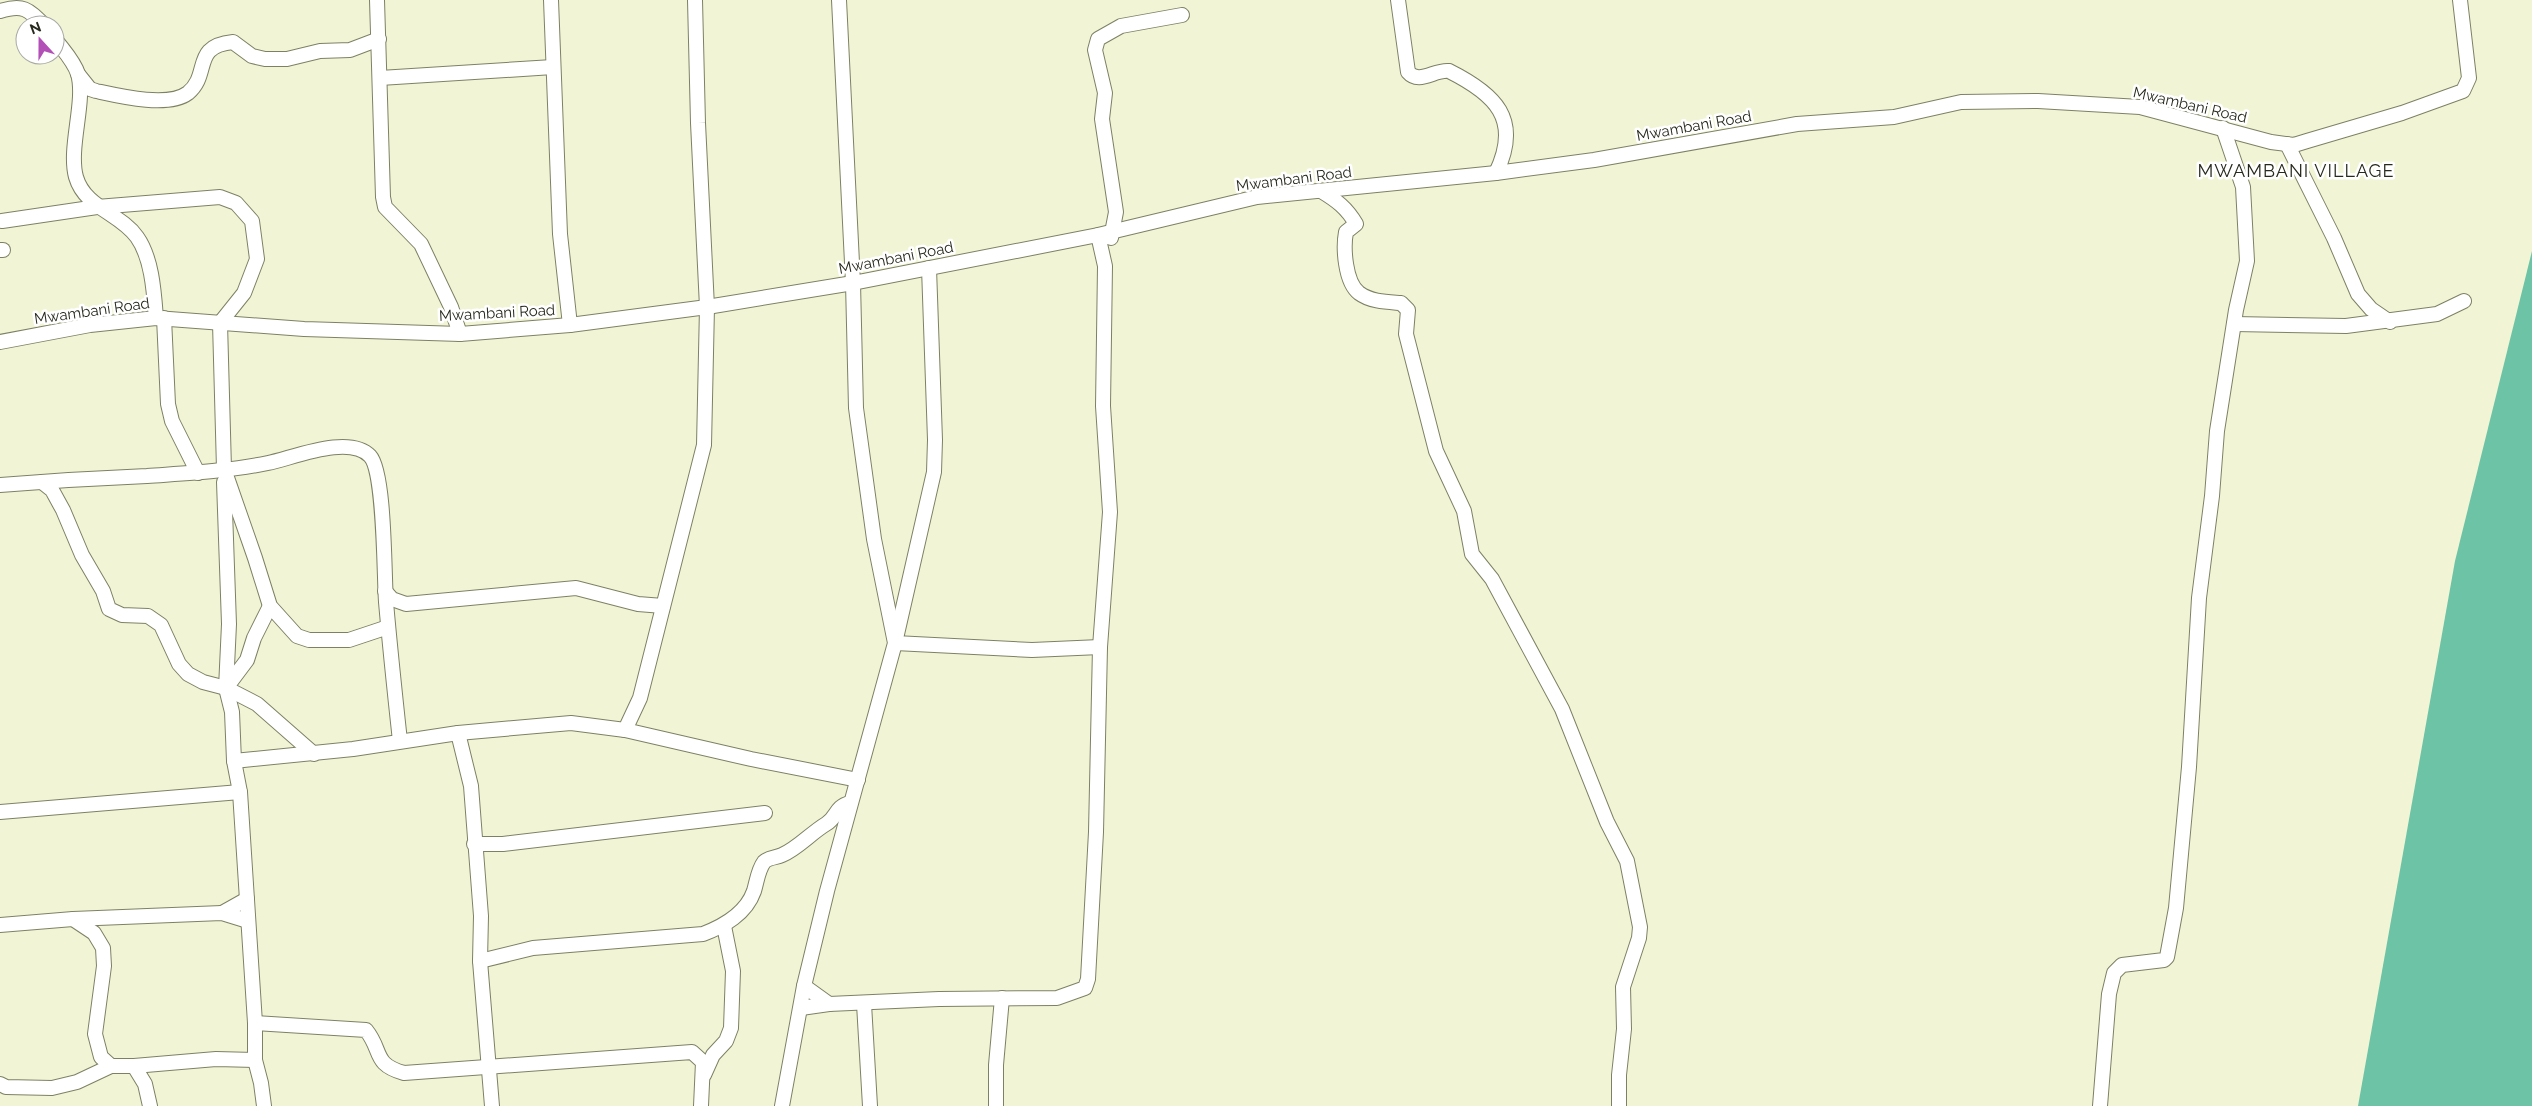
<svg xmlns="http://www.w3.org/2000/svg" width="2532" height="1106" font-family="Raleway,sans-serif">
  <rect width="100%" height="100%" fill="#f2f5d5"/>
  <path fill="#6dc3a6" d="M2532,251V1106H2358L2455,561Z"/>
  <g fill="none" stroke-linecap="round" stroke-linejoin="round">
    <defs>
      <g id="minor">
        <path d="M377,0L383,197L385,207L421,244L451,307L460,334"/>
        <path d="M551,0L560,234L570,325"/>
        <path d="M1398,0L1408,72C1419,85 1435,69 1449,71C1495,94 1522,119 1496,173"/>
        <path d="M0,11C23,4 28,9 44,25"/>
        <path d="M55,39C63,50 74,61 78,74C86,101 68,148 76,177C85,208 120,213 137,237C152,258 154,292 156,318"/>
        <path d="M78,74L90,89L96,91C119,96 168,108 188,93C211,74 191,46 233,42L252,56L265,59H287L320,51L350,50L379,39"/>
        <path d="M380,78L553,67"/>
        <path d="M2287,144L2334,238L2358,294L2371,309L2390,322"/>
        <path d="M1321,191C1336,200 1347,208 1356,224L1346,232C1343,248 1345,282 1359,293C1371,302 1388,302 1401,303L1408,310L1406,334L1436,451L1464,511L1472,554L1492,579L1562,709L1607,822L1627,861L1640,927L1639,938L1623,987L1624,1029L1619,1075V1106"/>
        <path d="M2,221L97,207L220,197L236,203L252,221L257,259L244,293L220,323L224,469L255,558L270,606L297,636L309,640H349L388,627"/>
        <path d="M1111,238L1116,212L1102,119L1105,93L1095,50L1098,39L1121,26L1182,15"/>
        <path d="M0,250H3"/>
        <path d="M929,268L935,440L934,472L895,643L1032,650L1100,647"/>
        <path d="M164,318L168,404L172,421L198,473"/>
        <path d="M2234,324L2346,326L2437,314L2464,301"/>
        <path d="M0,342L90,325L156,318L304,329L460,334L570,325L707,307L853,283L1098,235L1257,197L1496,173L1594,160L1797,124L1894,117L1961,102L2038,101L2140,107L2271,142L2294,145L2307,141L2402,113L2463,91L2469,78L2460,0"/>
        <path d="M42,482L52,490L63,510L82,555L103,591L109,609L122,615L148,616L161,625L179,664L188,674L203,682L226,688L257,704L314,754"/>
        <path d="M224,482L229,624L226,688L232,712L234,761L240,792L255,1023V1060L261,1083L264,1106"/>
        <path d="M0,485C49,481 98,478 147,476C187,473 229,471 268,463C293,458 349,434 370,456C385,472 384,575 386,602C390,648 395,695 400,741"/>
        <path d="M385,591L392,599L406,604L576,588L638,604L663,606"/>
        <path d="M226,688L247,660L254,638L270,606"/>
        <path d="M625,730L751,759L858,780"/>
        <path d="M458,733L471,786L481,916L480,961L492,1106"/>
        <path d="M234,761L353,749L458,733L571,723L625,730L640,698L704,445L707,307L698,123L695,0"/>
        <path d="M0,812L240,792"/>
        <path d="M474,844H503L765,813"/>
        <path d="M222,913L247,899"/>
        <path d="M73,919L94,933L103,948L104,966L95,1034L101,1057L111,1066H134L216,1059L255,1060"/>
        <path d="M0,925L73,919L222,913L248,921"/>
        <path d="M480,961L533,948L703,934C724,926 746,914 754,891C757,881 758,870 764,862C769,857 776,858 782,855C797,849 811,833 826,824C838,817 834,807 850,803"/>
        <path d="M804,986L829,1004"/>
        <path d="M864,1004L870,1106"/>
        <path d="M801,1008L829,1004L939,999L1057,998L1085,988L1088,979L1096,832L1100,647L1110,512L1103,406L1105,266L1098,235"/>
        <path d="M255,1023L366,1030C383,1051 372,1064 404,1073L692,1052L703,1062L701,1106"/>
        <path d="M134,1066L145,1084L150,1106"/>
        <path d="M704,1075L713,1055L726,1041L731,1028L733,971L724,926"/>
        <path d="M0,1084L6,1087L52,1088L77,1082L111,1066"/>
        <path d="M782,1106L804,986L827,891L895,643L874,539L856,408L853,283L839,0"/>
        <path d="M996,1106V1065L1002,998"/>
        <path d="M2100,1106L2109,994L2114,973L2122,965L2164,960L2167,957L2176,908L2189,767L2199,598L2212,496L2217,431L2236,310L2247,261L2243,187L2223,128"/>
      </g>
    </defs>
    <use href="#minor" stroke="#7e8064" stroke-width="16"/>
    <use href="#minor" stroke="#fff" stroke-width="14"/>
  </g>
  <g text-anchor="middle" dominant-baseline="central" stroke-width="5" stroke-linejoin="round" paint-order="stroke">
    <g font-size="15" fill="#28291d" stroke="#fff">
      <text transform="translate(2190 105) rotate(13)">Mwambani Road</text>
      <text transform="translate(1694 126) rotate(-10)">Mwambani Road</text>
      <text transform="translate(1294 179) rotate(-7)">Mwambani Road</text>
      <text transform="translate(896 258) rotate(-11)">Mwambani Road</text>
      <text transform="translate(92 311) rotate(-8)">Mwambani Road</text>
      <text transform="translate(497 313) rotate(-3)">Mwambani Road</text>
    </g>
    <g font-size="18" letter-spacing="1" fill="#28291d" stroke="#fff">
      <text x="2296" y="170">MWAMBANI VILLAGE</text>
    </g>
  </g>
  <g transform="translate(40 40) rotate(339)"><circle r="24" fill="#ffffff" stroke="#a9a9a5"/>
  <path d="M0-4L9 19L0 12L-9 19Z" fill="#b250b8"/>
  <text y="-8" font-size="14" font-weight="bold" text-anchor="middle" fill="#28291d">N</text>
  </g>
</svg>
